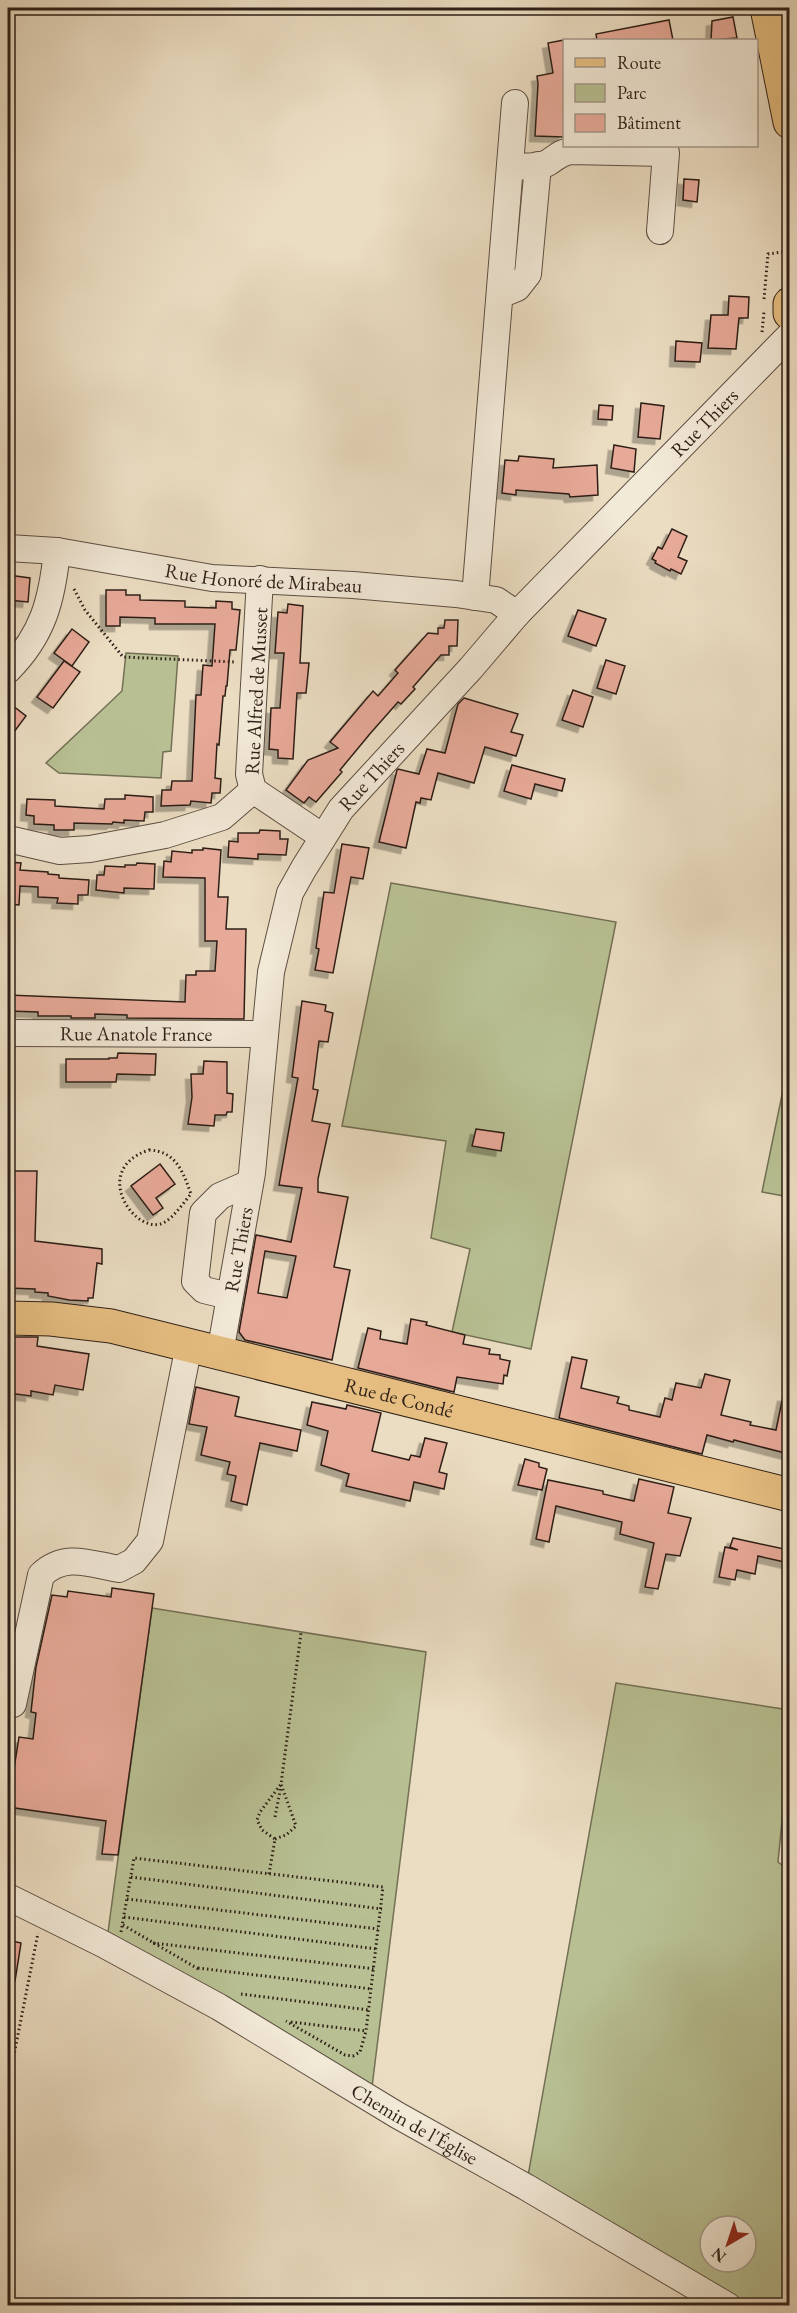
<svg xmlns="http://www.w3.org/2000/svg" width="797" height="2313" font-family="'EB Garamond',serif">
  <defs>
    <filter id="shadow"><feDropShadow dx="-5.5" dy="5.5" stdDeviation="0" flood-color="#0004"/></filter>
  </defs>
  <rect width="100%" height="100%" fill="#ebddc2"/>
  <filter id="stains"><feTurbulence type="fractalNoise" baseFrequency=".00333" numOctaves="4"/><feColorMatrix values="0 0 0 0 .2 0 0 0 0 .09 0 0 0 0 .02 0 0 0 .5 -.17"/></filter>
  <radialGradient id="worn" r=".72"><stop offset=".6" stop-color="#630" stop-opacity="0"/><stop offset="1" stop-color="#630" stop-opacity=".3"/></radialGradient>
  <g fill="#b8c093" stroke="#737055" stroke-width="1.5" fill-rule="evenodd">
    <path d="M126,653L178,656L171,751L163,752L161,778L59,773L46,763L122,691Z"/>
    <path d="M391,883L616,922L531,1349L452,1332L470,1249L431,1238L446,1141L342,1126Z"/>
    <path d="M789,1061L790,1197H789L762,1192Z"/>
    <path d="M152,1608L426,1652L372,2087L108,1932Z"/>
    <path d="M616,1683L789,1710V1750L778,1862L790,1871L789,2305H728L526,2187ZM710,2226H746V2262H710Z"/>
  </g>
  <g fill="#e7a998" stroke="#2e1f17" stroke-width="1.5" fill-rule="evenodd" filter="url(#shadow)">
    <path d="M733,17L737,38L711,40L712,21Z"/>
    <path d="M669,20L673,40H597L596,34Z"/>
    <path d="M564,40V137L535,136L538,84L537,76L553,73L548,43Z"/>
    <path d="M684,179L699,180L697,202L683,200Z"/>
    <path d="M729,296L749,297L748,318H739L736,349L708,348L711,315H728Z"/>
    <path d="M676,341L702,343L700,362L675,361Z"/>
    <path d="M641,403L664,406L660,439L638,437Z"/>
    <path d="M599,405L613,406L612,420L598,419Z"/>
    <path d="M614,445L636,449L634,472L611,468Z"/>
    <path d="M519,456L554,459L553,468L597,465L598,495L570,497L569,494L516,490V495L502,493L505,460L518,461Z"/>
    <path d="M672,529L687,536L678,557L687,561L681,574L671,569L670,571L655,563L656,561L652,559L658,547L662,549Z"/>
    <path d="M8,575L30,578L28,602L8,600Z"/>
    <path d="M106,590H126V595H140V600L185,601V607L216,608V601L232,602V609L240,610L236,650H230L227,686H226L225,696H223L219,745L217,744L215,778L221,779L220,793H212L211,803L191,801L190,805L161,806L162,790H171L172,781H192L196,695H201L203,665L212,666L215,624H155V618L120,617V626H106Z"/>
    <path d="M288,604L303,606L300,663H309L306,693H297L293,759L278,758V750L269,749L271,708H280L284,653H275L278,612L287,613Z"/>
    <path d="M578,610L606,619L596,646L568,636Z"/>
    <path d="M445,620H458L457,646H449V655H441L413,687L415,689L401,704L398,702L368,736L369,735L340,770L342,772L316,802L309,797L304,803L286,790L308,760L338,748L330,742L373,691L378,696L398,673L395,670L428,633L438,634V628H444Z"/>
    <path d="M72,629L89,642L72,666L54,653Z"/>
    <path d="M606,660L625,666L616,694L597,688Z"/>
    <path d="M64,661L80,672L53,708L37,697Z"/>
    <path d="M573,690L593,697L583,727L562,720Z"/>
    <path d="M464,698L518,714L511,732L523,735L516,756L485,747L474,783L438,773L431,800L421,798L420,803L416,802L406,848L379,842L397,770L398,769L419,774L427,749L445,753L458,704Z"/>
    <path d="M8,702L26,716L8,740Z"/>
    <path d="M512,765L565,779L562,791L535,784L531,799L504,791Z"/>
    <path d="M125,795L153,797V812H145L144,821L124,820V823L113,822L112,824L74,823V830H54V825L34,824V816L26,815L27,799L55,800V806L104,809L105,799H125Z"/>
    <path d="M260,830L280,831V839H288L286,855L258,854V859L228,857L229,841L238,842V833H259Z"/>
    <path d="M342,844L369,848L363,879L351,877L333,973L315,970L319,949L316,948L324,892L334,893Z"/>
    <path d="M203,848L221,850L218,897H228L226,929H246L244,1019L127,1018V1015L95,1014V1018H71V1016H38V1012L8,1011V995L185,1002L186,975H196V971H215L217,941H205V878L163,877L164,861L171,862L172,851L192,853V850H203Z"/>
    <path d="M8,862L21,863L20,870L48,872V874L59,875V878L89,880L88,895H78V904L57,903L58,898L38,897V887L20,886L19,905L8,904Z"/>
    <path d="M137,863L155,864L154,889L124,888V893L96,890L97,875H104L105,866L125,867V865H136Z"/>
    <path d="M302,1001L326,1005L325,1011L333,1013L328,1042L319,1041L313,1089L318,1090L312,1121L330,1124L318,1179V1192L348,1197L334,1267L350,1270L332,1360L245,1340L239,1332L256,1235L291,1242L302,1188L279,1185L298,1078L292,1077ZM265,1251L296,1256L287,1298L258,1293Z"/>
    <path d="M118,1053L156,1054L155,1075L117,1074L116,1082H66V1059H109V1058H117Z"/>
    <path d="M204,1061L227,1062V1093L233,1094L232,1112H227L226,1115H215L214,1126L188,1124L192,1097L191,1074H203Z"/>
    <path d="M476,1129L504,1133L501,1151L472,1146Z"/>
    <path d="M160,1164L175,1184L156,1198L163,1208L153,1215L131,1186Z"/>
    <path d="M14,1171H37L35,1241L102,1249V1264L97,1263L93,1298H88V1301L69,1300L48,1296V1293L35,1292V1289L8,1288V1223H13Z"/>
    <path d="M411,1319L427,1322L426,1325L465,1335L463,1344L490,1349L489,1354L500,1355V1359L510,1361L507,1376L504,1375L503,1384L457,1377L454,1392L358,1368L368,1328L381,1331L380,1339L407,1344Z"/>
    <path d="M8,1337H38L37,1346L89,1354L83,1390L55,1385L53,1395L31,1391V1396L8,1393Z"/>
    <path d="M572,1357L587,1360L581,1388L619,1397L617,1403L629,1406V1410L660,1417L665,1398L672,1400L676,1383L701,1388L705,1374L730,1380L721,1415L751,1422L750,1425L776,1430L783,1396H789V1454L734,1440L733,1442L707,1435L702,1454L559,1418Z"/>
    <path d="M196,1387L239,1397L235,1416L301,1430L297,1451L260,1443L247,1505L231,1501L236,1476L227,1474L230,1462L201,1455L207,1427L189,1424Z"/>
    <path d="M312,1402L346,1409L347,1405L381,1413L372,1451L409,1460L411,1455L420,1457L425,1438L447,1443L439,1472L447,1474L444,1489L414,1482L410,1501L346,1486L349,1474L321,1465L328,1431L307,1425Z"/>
    <path d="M525,1459L539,1463V1467L547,1469L542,1490L518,1485Z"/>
    <path d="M639,1479L674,1487L668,1513L691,1518L680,1556L666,1554L658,1589L645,1587L654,1543L620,1534L622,1522L556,1506L549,1542L536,1539L548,1480L603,1491V1494L634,1501Z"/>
    <path d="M733,1538L789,1550V1563L758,1556L755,1574L737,1570L735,1580L719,1577L725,1547L738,1550L730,1547Z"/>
    <path d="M112,1588L154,1594L118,1855L102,1854L106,1821L8,1807L19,1737L33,1739L36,1713L31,1712L36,1667L52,1595L67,1597L68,1591L111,1597Z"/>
    <path d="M8,1940L21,1943L15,1981L8,1980Z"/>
  </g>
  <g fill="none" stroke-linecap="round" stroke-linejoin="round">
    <defs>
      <g id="minor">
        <path d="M510,166C522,166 539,169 549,162C558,156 560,153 570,151L666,153L660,231"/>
        <path d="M500,295L517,288L528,274L538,165"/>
        <path id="s1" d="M8,548L57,551L212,578L353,585L456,594L496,600L517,614"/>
        <path d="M260,579L249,774L253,790L323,837"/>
        <path d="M475,597L515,103"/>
        <path d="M8,670C43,635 52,600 57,551"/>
        <path d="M8,839L60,851L90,849L165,835L222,817L253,790"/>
        <path id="s2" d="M8,1033L265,1034"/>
        <path d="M229,1296L204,1290L195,1281L203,1213L220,1196L250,1183"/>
        <path id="s3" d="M220,1353L252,1173L271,972L290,893L304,868L341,809L471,668L517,614L790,335"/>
        <path d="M13,1704L41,1575C65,1552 90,1564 119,1569L134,1561L150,1541L189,1345"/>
        <path id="s4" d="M8,1897L103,1944L219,2007L397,2115L526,2187L728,2306"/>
      </g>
      <g id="major">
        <path d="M767,8L790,122"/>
        <path d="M790,304V313"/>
        <path id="s5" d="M8,1318L51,1319L111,1326L790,1495"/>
      </g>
    </defs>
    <use href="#minor" stroke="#5d4e42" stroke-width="28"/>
    <use href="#major" stroke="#2e1f17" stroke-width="35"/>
    <g stroke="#2e1f17" stroke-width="3" stroke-dasharray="1.5 3" stroke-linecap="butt">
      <path d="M764,299L768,254L790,251"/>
      <path d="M762,332L764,312"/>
      <path d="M74,589L85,610L123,657L236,662"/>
      <path d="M149,1150C176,1151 183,1172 191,1194C184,1202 175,1216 165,1222C137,1239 88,1170 149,1150Z"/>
      <path d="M275,1817L281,1786"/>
      <path d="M275,1839L286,1835L296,1826L281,1784"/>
      <path d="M269,1874L275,1839L262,1830L257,1820L260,1812L281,1784L301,1633"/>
      <path d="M131,1877L382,1909"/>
      <path d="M127,1899L378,1929"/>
      <path d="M124,1917L377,1949"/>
      <path d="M123,1925L200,1970"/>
      <path d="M121,1932L134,1858L383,1887L366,2031L360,2052L353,2056L345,2055L286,2021"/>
      <path d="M153,1943L375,1969"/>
      <path d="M198,1968L372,1989"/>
      <path d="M241,1994L369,2010"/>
      <path d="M291,2022L366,2031"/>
      <path d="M11,2070L38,1933"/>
    </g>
    <use href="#minor" stroke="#f2e9d7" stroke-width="26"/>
    <use href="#major" stroke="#e6be81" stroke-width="33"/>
  </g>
  <g text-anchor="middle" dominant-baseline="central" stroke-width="4.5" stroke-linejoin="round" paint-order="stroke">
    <g font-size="20" fill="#2e1f17" stroke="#f2e9d7">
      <text stroke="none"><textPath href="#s3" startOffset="1095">Rue Thiers</textPath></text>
      <text stroke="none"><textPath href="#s1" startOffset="258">Rue Honoré de Mirabeau</textPath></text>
      <text transform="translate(256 691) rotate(-87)">Rue Alfred de Musset</text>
      <text stroke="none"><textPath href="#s3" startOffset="609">Rue Thiers</textPath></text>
      <text stroke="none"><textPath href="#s2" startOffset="128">Rue Anatole France</textPath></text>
      <text stroke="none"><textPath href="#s3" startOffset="105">Rue Thiers</textPath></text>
      <text stroke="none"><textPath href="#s5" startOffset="400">Rue de Condé</textPath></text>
      <text stroke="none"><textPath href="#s4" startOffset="466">Chemin de l'Église</textPath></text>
    </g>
  </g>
  <rect width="797" height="2313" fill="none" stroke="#ebddc2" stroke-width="30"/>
  <rect x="9" y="9" width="779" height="2295" fill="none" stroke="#2e1f17" stroke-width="3"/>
  <rect x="15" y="15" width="767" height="2283" fill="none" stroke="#2e1f17" stroke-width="1.5"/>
  <rect x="563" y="39" width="195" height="108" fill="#f2e9d7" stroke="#a4988a" stroke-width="1.5"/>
  <rect x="575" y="58" width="30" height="9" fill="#e6be81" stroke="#a4988a" stroke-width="1.5"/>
  <text x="617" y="69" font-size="18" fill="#2e1f17">Route</text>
  <rect x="575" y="84" width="30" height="18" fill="#b8c093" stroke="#a4988a" stroke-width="1.5"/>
  <text x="617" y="99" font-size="18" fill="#2e1f17">Parc</text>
  <rect x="575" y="114" width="30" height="18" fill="#e7a998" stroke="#a4988a" stroke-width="1.5"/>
  <text x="617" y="129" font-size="18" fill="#2e1f17">Bâtiment</text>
  <g transform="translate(728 2244) rotate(219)"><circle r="28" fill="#f2e9d7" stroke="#a4988a" stroke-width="1.5"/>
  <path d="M0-4.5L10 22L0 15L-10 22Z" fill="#8f2418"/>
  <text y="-9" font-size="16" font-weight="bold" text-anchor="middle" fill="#2e1f17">N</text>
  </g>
  <rect width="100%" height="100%" filter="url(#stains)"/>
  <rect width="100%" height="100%" fill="url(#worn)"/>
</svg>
